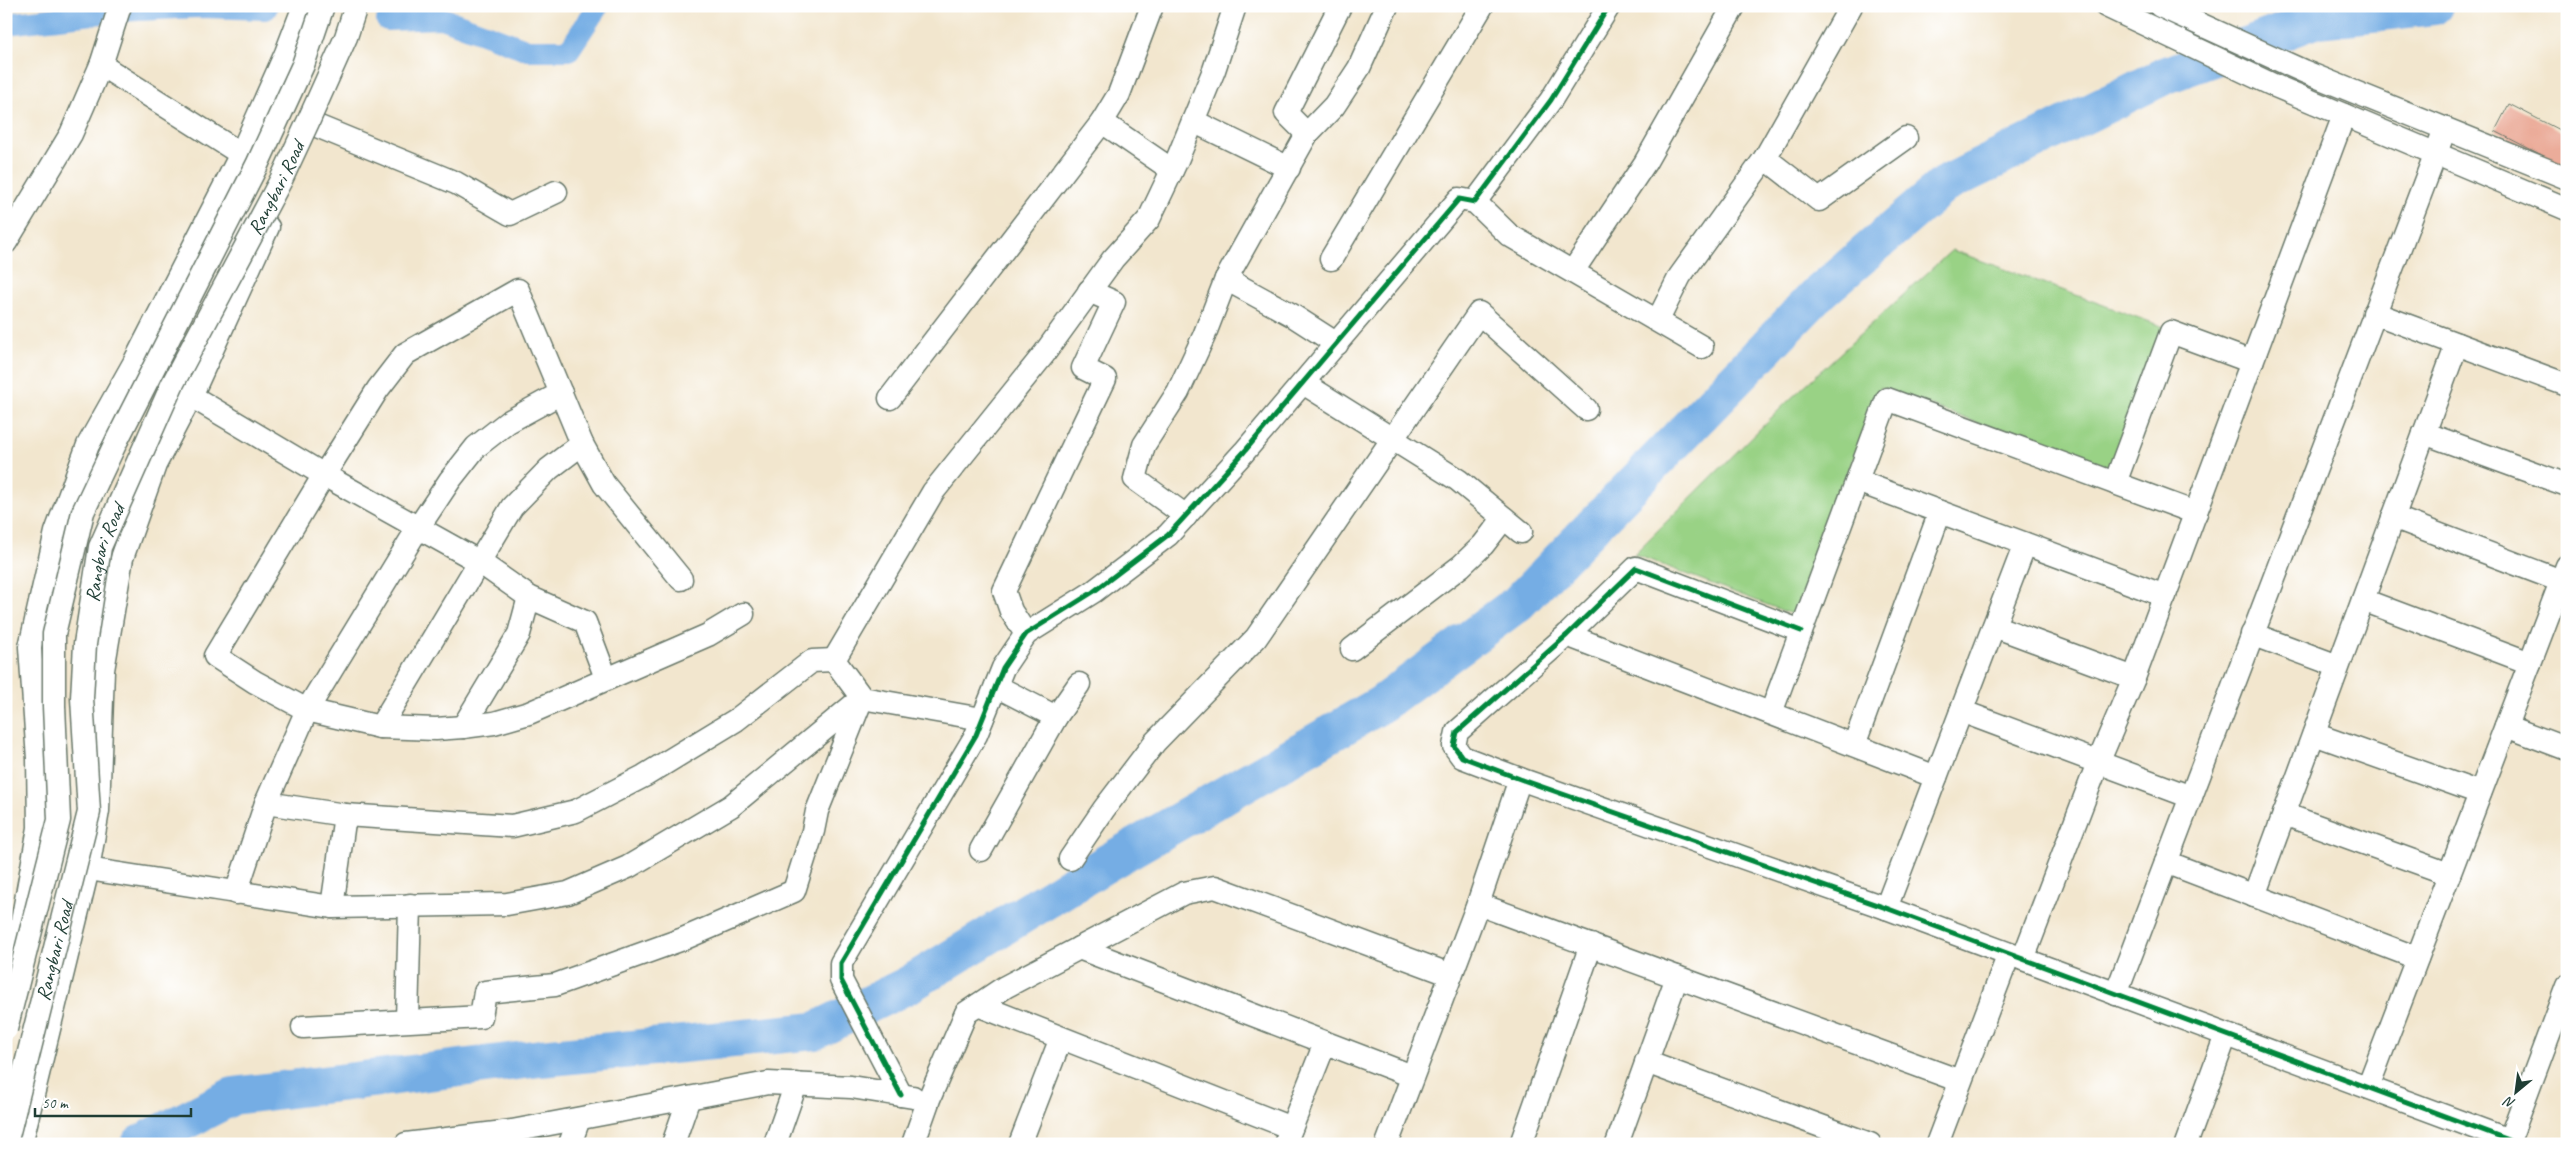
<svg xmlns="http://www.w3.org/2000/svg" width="2573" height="1150" font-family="Caveat,sans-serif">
  <rect width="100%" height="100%" fill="#fff"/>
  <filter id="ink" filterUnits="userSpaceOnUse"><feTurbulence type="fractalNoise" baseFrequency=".02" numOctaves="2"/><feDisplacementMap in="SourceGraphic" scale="10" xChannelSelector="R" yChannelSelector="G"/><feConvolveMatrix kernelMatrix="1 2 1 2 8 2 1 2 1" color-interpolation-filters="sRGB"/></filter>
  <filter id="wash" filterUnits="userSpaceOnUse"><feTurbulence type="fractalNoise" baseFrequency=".0096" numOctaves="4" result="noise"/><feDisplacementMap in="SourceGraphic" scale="20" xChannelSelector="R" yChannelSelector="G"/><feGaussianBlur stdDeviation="1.12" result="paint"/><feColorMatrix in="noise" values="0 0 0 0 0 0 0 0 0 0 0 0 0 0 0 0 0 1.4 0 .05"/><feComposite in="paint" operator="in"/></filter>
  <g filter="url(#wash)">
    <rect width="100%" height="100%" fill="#f2e6ce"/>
    <path fill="#99d285" stroke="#5c885c" d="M1952,250L2164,327L2111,473L1881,387L1794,615L1634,554L1786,403Z"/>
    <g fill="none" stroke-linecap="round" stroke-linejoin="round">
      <g stroke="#74ade4" stroke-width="22">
        <path d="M387,20L442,18L528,50H569L598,6"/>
        <path d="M6,24L119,11L199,7L266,9"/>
      </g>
      <path stroke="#74ade4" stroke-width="38" d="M140,1144L233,1096L541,1058L815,1031L908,985L1107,863L1380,705L1518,603L1817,295L1944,185L2164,76L2318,19L2434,6"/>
    </g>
    <g id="blocks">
      <path fill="#ebac9a" d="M2509,104L2567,134V163L2565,167L2495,131Z"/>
    </g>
  </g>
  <g filter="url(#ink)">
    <use href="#blocks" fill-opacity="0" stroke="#69786a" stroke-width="1"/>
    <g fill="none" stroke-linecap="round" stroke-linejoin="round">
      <defs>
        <g id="minor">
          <path d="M2106,6L2273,85L2567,209"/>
          <path d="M2160,6L2303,71L2567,178"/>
          <path d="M101,65L241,154"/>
          <path d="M1193,121L1289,168"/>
          <path d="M1102,122L1172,170"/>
          <path d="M317,126L456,183L510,214L556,192"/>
          <path d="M1307,134L1286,113L1340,6"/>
          <path d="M1765,158L1819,200L1906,138"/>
          <path d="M1475,202L1509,235L1702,347"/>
          <path d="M6,242L71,134L101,65L120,6"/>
          <path d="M1331,259L1482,6"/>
          <path d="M1573,271L1645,163L1734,6"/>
          <path d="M1226,279L1292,315L1337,344"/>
          <path d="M2374,313L2567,385"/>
          <path d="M1658,320L1680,276L1765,158L1851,6"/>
          <path d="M1303,383L1458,480L1521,532"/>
          <path d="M191,396L324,475L478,561L529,597L585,622L606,678"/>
          <path d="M890,398L1102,122L1119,94L1152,6"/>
          <path d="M2424,433L2567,485"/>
          <path d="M1857,481L2165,596"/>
          <path d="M2115,483L2171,332L2252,362"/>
          <path d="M1186,516L1135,479L1144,445L1178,392L1204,336L1226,279L1307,134L1334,106L1359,68L1387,6"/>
          <path d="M2393,517L2561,581"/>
          <path d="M681,579L604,484L582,444L518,290L405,354L378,389L324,475L215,656L255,682L307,710L380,727L436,729L463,727L494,723L529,713L708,635L743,614"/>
          <path d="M2363,600L2530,663"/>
          <path d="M1994,626L2134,678"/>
          <path d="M1801,631L1636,568L1567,635L1457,732L1454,746L1462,757L1520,779L1886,908L2509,1140"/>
          <path d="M1026,634L1011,611L1004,591L1105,379L1083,368L1114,302L1089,291"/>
          <path d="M2252,634L2338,666"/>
          <path d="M1567,635L1936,777"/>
          <path d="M1352,649L1461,566L1483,545L1504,518"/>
          <path d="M996,686L1056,717"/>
          <path d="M1961,711L2191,797"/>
          <path d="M1771,713L1887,399L2196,513"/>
          <path d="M982,719L862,698L834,660L933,492L1044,354L1113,259L1149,219L1177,160L1214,70L1235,6"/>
          <path d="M2506,726L2567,749"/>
          <path d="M380,727L512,507L549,469L582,444"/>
          <path d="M463,727L519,634L529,597"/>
          <path d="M2314,734L2480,793"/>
          <path d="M1854,745L1940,512"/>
          <path d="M266,803L345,815L512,826L576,811L644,776L736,720L812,661L834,660"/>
          <path d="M2284,814L2449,874"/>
          <path d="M981,850L1056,717L1079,684"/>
          <path d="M1070,859L1104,809L1155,742L1256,638L1479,313L1586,409"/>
          <path d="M2166,862L2417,958"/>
          <path d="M88,869L332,907L507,904L568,893L628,867L731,806L862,698"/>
          <path d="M236,893L266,803L307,710L418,528L450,480L476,447L508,422L561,393"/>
          <path d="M2254,896L2457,344"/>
          <path d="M1478,904L1960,1081"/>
          <path d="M332,907L345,815"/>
          <path d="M1886,908L2025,544"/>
          <path d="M1079,948L1412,1076"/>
          <path d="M2023,959L2098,763L2134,678L2344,115"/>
          <path d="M6,970L22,922L39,828L38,759L30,647L56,532L88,445L134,363L241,154L286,53L304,6"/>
          <path d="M2116,994L2445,129"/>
          <path d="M978,1005L1291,1128"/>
          <path d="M407,1020L410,905"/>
          <path d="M303,1027L481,1017L485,992L555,985L683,939L794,891L813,831L817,811L861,701"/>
          <path d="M1646,1062L1870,1144"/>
          <path d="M2368,1087L2567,566"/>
          <path d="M901,1095L841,980V963L976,735L1003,668L1026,634L1093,592L1168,535L1244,452L1459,199L1475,202L1551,100L1609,6"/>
          <path d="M21,1144L88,869L98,811L103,670L122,558L155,465L191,396L268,227"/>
          <path d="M406,1144L512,1131L768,1083L851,1087L913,1097"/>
          <path d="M570,1144L579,1119"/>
          <path d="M673,1144L689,1098"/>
          <path d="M775,1144L796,1084"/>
          <path d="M913,1144L929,1099L966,1013L1005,987L1184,893L1215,887L1451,975"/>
          <path d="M1020,1144L1061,1038"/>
          <path d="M1285,1144L1325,1043"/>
          <path d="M1387,1144L1478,904L1520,779"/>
          <path d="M1521,1144L1591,945"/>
          <path d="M1617,1144L1677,977"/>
          <path d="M1937,1144L2009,954"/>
          <path d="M2186,1144L2226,1035"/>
          <path d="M2508,1144L2567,986"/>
        </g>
      </defs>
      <use href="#minor" stroke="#69786a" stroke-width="25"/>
      <use href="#minor" stroke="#fff" stroke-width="22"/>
      <defs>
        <g id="minor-bridge">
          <path d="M6,1029L59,820L54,706V634L83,512L117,440L257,165L303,65L323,6"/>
          <path id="s1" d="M6,1144L89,812L82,698L85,644L100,547L172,385L281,180L308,122L346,37L356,6"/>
        </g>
      </defs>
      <use href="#minor-bridge" stroke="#69786a" stroke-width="25" stroke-linecap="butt"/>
      <use href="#minor-bridge" stroke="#fff" stroke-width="22"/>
      <defs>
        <g id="cycleway">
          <path d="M1801,631L1636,568L1567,635L1457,732L1454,746L1462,757L1520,779L1886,908L2509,1140"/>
          <path d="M901,1095L841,980V963L976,735L1003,668L1026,634L1093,592L1168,535L1244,452L1459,199L1475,202L1551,100L1609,6"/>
        </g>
      </defs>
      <use href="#cycleway" stroke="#fff" stroke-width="8"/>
      <use href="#cycleway" stroke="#00873e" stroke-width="5"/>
    </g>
  </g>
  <g text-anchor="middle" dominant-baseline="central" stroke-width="4" stroke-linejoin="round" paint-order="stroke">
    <g font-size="20" fill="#1f3d34" stroke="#fff">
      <text stroke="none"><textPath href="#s1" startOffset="1009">Rangbari Road</textPath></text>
      <text stroke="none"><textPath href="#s1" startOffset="604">Rangbari Road</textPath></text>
      <text stroke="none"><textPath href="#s1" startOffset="199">Rangbari Road</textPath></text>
    </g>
  </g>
  <rect width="2573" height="1150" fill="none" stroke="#fff" stroke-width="25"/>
  <g transform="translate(2516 1092) rotate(209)" stroke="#ffffff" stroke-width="4" paint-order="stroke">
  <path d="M0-4L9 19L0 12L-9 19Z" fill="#1f3d34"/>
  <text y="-8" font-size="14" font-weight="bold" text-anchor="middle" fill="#1f3d34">N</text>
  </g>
  <path d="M35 1108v8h156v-8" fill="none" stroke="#1f3d34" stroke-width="2.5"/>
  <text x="42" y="1108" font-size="15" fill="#1f3d34" stroke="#ffffff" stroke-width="4" paint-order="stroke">50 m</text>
</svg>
